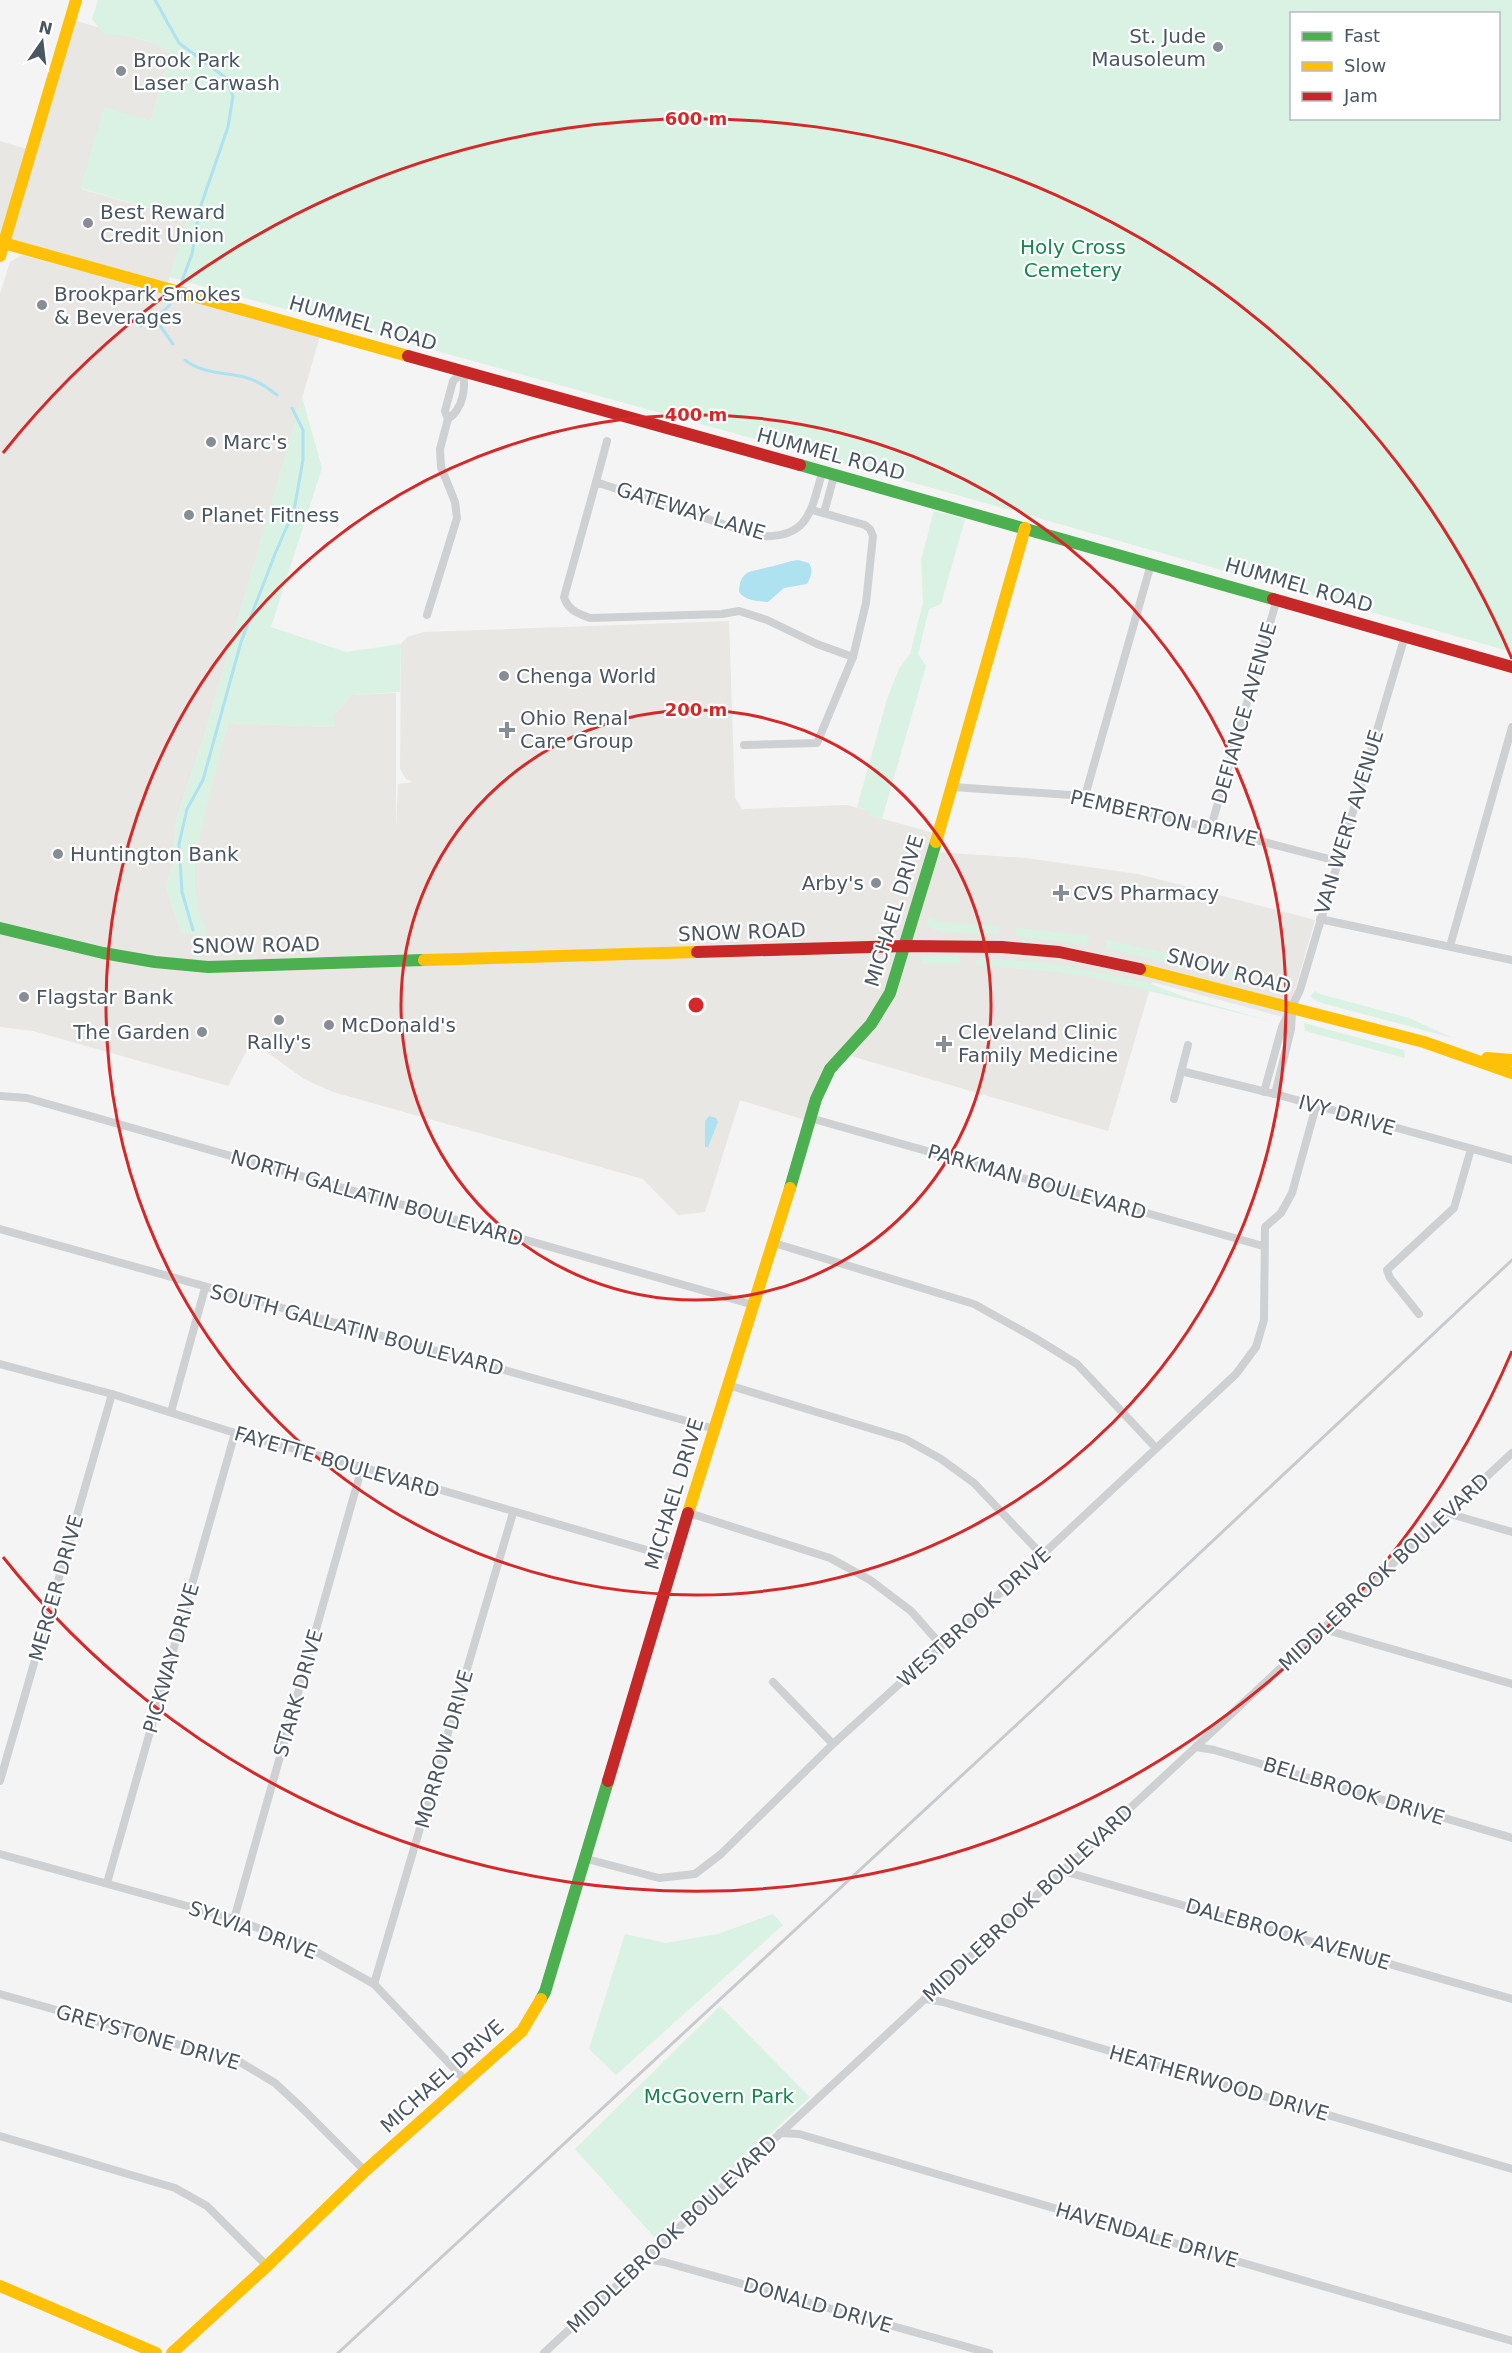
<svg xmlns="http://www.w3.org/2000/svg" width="1512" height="2353" font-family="'DejaVu Sans',sans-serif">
  <rect width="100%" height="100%" fill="#f4f4f4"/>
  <g fill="#e8e7e3">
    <path d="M73,20L160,45L170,54L151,121L81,189L187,219L167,286L0,242V141L34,151Z"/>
    <path d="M22,255L320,336L202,743L176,820L173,863L166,887L181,932L204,935L193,892L194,848L228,723L333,727L334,715L351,695L396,693V828L398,784L413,782L406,779L400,769L401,644L407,637L424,632L729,621L735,798L742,809L847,805L870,811L869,815L941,835L937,852L1026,858L1138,874L1315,920L1287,1018L1152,982L1108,1131L837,1052L823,1074L805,1120L740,1100L705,1212L678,1215L643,1179L333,1092L304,1079L264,1050L251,1043L228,1086L33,1031L0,1027V294L10,262Z"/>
  </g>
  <g fill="#d9f2e3" fill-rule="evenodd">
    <path d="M98,0H1512V652L932,488L169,277L187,219L80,188L104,107L151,121L170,54C157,41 123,33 104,35L92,19ZM1292,14H1498V118H1292Z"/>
    <path d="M302,397L322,468L271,627L346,652L401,644L400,692L351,695L334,715V727L228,723L195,854V890L199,912L205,926V936L181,932L166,887L173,863L176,820L202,743Z"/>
    <path d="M934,511L965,519L941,604L929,609L918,654L926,666L882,819L868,815L869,811L857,807L888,696L899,669L910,654L923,603L921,560Z"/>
    <path d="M929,917L944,923L1001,926L997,934L942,932L926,926Z"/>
    <path d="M1014,927L1090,936L1085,945L1017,936Z"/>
    <path d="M1105,939L1178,956L1170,963L1106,949Z"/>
    <path d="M922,956H957L962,964H922Z"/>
    <path d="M980,957L1055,964L1146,982L1188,998L1271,1021L1100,979L1056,972L974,965Z"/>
    <path d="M1188,959H1189L1249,975L1242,982L1192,968Z"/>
    <path d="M1259,978L1282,984L1288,983L1291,988L1281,992L1262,987Z"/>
    <path d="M1315,991L1320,994L1409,1018L1453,1038L1318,1002L1310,996Z"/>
    <path d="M1304,1023L1404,1050L1405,1058L1305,1031Z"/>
    <path d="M773,1914L783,1925L616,2075L589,2049L625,1934L666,1943L718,1934Z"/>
    <path d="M720,2006L810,2097L656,2239L575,2149Z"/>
  </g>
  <g fill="#aee2f0">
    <path d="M798,560L809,563C813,571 812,575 807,584L784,588L768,602C756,601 746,601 739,592C740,569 752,572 769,567C779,565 788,561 798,560Z"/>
    <path d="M709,1116L716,1118L718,1122L708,1147H705V1121Z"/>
  </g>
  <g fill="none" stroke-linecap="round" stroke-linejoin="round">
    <g stroke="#aee2f0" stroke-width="3">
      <path d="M155,0L179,43L226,78L233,96L228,127L199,211L192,254L182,281"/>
      <path d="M170,305L155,319L173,344"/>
      <path d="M141,326L155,319"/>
      <path d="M185,360C202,374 224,372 244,377C256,380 267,387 277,395"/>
      <path d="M193,930L182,892L179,844L187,809L203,780L241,642L275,554L294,510L303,460V430L292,408"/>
    </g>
    <g stroke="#ced0d2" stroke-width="8">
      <path d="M448,419C463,409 466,388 463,372"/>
      <path d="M822,473C811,512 808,539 759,536L596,482L564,597C568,610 577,613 590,618L722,614L739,611L767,620L817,644L853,657"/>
      <path d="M596,482L607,441"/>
      <path d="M824,513L834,476"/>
      <path d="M427,615L457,518L455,502L441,467L440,449L448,419L445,411L453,381L463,372"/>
      <path d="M744,745L817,743L853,657L866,603L873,536L870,529L865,525L812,510"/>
      <path d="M953,787L1085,796L1337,861"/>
      <path d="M1085,796L1151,564"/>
      <path d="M1211,827L1277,599"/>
      <path d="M1320,919L1512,960"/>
      <path d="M1450,946L1512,727"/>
      <path d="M1181,1071L1275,1094L1512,1160"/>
      <path d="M1264,1092L1282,1027L1300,990L1405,636"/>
      <path d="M1275,1094L1291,1029L1292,1012"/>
      <path d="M0,1096L27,1098L754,1305"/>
      <path d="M1174,1099L1188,1045"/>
      <path d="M810,1118L1263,1246"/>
      <path d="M0,1229L715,1429"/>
      <path d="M774,1243L974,1304L1035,1338L1077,1364L1156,1448"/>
      <path d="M1419,1314L1390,1278L1387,1270L1454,1208L1471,1149"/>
      <path d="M0,1364L112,1394L235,1433L362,1467L674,1558"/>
      <path d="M728,1385L905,1439L941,1459L974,1483L1042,1555"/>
      <path d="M171,1412L205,1288"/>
      <path d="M689,1513L830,1558L870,1580L911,1611L942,1646"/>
      <path d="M1447,1513L1512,1532"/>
      <path d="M1323,1629L1512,1684"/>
      <path d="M773,1682L833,1744"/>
      <path d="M1196,1747L1214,1750L1512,1838"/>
      <path d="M0,1781L112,1394"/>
      <path d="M0,1854L234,1919L304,1945L374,1984L465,2080"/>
      <path d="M583,1858L659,1878L695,1874L721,1854L833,1744L1042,1555L1236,1374L1256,1347L1264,1320L1265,1227L1281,1213L1292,1193L1316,1106"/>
      <path d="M1063,1871L1512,1999"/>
      <path d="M107,1883L235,1433"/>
      <path d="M234,1919L362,1467"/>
      <path d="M374,1984L513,1513"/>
      <path d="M0,1994L240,2062L275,2083L303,2109L365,2171"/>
      <path d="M925,1999L943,2002L1512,2169"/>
      <path d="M780,2133L799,2134L1512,2341"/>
      <path d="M0,2136L175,2188L207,2206L267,2266"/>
      <path d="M646,2259L664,2262L989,2353"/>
      <path d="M544,2353L1512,1453"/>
    </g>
    <g stroke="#4caf50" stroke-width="12">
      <path d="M800,465L1273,599"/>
      <path d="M0,928L103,953L155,962L208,967L424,960"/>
      <path d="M790,1188L816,1099L830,1069L871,1024L890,993L936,842"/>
      <path d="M541,1999L545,1992L608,1781"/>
    </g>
    <g stroke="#ffc107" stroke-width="12">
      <path d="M0,242L408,356"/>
      <path d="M0,256L76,0"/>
      <path d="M936,842L1025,528"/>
      <path d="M424,960L697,952"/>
      <path d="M1140,969L1424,1042L1512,1073"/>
      <path d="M1487,1058L1512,1060"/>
      <path d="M688,1513L790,1188"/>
      <path d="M0,2286L156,2353"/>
      <path d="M172,2353L267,2266L365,2171L522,2031L541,1999"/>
    </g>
    <g stroke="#c62828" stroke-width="12">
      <path d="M408,356L800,465"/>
      <path d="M1273,599L1512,667"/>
      <path d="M697,952L905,946L1002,947L1059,952L1140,969"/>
      <path d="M608,1781L688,1513"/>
    </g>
    <path stroke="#c9cacc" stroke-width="3" d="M338,2353L1039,1704L1512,1260"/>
  </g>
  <g fill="none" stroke="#d62828" stroke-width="3">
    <circle cx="696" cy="1005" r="295"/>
    <circle cx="696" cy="1005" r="590"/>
    <path d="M1512 1351A886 886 0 0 1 3 1557M3 453A886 886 0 0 1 1512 659"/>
  </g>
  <g fill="#868d94" stroke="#fff" stroke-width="2">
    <circle cx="1218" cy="47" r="6"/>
    <circle cx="121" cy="71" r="6"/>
    <circle cx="88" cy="223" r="6"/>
    <circle cx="42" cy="305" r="6"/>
    <circle cx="211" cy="442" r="6"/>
    <circle cx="189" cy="515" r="6"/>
    <circle cx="504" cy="676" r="6"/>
    <path d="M504 721h6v6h6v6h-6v6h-6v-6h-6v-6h6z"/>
    <circle cx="58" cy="854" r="6"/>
    <circle cx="876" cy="883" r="6"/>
    <path d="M1058 884h6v6h6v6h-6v6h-6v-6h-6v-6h6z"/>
    <circle cx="24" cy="997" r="6"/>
    <circle cx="279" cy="1020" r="6"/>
    <circle cx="329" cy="1025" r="6"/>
    <circle cx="202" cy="1032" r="6"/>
    <path d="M941 1035h6v6h6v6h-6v6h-6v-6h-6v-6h6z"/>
  </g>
  <g text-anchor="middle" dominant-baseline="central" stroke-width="4.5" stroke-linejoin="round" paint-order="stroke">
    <g font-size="20" fill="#4a5661" stroke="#fff" text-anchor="start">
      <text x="1206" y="36" text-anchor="end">St. Jude<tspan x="1206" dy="23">Mausoleum</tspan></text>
      <text x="133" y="60">Brook Park<tspan x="133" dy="23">Laser Carwash</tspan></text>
      <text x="100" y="212">Best Reward<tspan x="100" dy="23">Credit Union</tspan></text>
      <text x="54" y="294">Brookpark Smokes<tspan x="54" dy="23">&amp; Beverages</tspan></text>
      <text x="223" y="442">Marc's</text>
      <text x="201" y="515">Planet Fitness</text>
      <text x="516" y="676">Chenga World</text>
      <text x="520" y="718">Ohio Renal<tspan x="520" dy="23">Care Group</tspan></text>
      <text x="70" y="854">Huntington Bank</text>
      <text x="864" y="883" text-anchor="end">Arby's</text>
      <text x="1073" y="893">CVS Pharmacy</text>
      <text x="36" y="997">Flagstar Bank</text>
      <text x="341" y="1025">McDonald's</text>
      <text x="190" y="1032" text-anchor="end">The Garden</text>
      <text x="958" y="1032">Cleveland Clinic<tspan x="958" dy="23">Family Medicine</tspan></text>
      <text x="279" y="1042" text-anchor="middle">Rally's</text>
    </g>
    <g font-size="20" fill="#17864f" stroke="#fff">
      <text x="1073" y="247">Holy Cross<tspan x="1073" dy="23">Cemetery</tspan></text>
      <text x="719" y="2096">McGovern Park</text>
    </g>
    <g font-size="20" fill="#4a5661" stroke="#fff">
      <text transform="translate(363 323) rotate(16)">HUMMEL ROAD</text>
      <text transform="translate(831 454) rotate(15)">HUMMEL ROAD</text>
      <text transform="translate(691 511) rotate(17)">GATEWAY LANE</text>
      <text transform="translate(1299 585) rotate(16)">HUMMEL ROAD</text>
      <text transform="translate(1244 713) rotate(-74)">DEFIANCE AVENUE</text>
      <text transform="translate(1164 818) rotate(13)">PEMBERTON DRIVE</text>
      <text transform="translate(1349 822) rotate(-73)">VAN WERT AVENUE</text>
      <text transform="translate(894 911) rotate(-73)">MICHAEL DRIVE</text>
      <text transform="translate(742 932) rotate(-2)">SNOW ROAD</text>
      <text transform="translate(256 945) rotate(-1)">SNOW ROAD</text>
      <text transform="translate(1229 971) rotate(15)">SNOW ROAD</text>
      <text transform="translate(1347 1115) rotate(16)">IVY DRIVE</text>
      <text transform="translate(1037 1182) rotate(16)">PARKMAN BOULEVARD</text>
      <text transform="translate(377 1198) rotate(16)">NORTH GALLATIN BOULEVARD</text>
      <text transform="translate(357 1330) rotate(15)">SOUTH GALLATIN BOULEVARD</text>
      <text transform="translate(337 1462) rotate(16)">FAYETTE BOULEVARD</text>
      <text transform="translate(674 1494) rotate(-73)">MICHAEL DRIVE</text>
      <text transform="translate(1384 1572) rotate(-43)">MIDDLEBROOK BOULEVARD</text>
      <text transform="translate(56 1588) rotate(-74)">MERCER DRIVE</text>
      <text transform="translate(974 1617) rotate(-42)">WESTBROOK DRIVE</text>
      <text transform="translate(171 1658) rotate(-74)">PICKWAY DRIVE</text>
      <text transform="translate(298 1693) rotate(-74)">STARK DRIVE</text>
      <text transform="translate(444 1749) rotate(-74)">MORROW DRIVE</text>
      <text transform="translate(1354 1791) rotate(17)">BELLBROOK DRIVE</text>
      <text transform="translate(1028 1903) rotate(-43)">MIDDLEBROOK BOULEVARD</text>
      <text transform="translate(253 1930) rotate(20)">SYLVIA DRIVE</text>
      <text transform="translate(1288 1934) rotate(16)">DALEBROOK AVENUE</text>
      <text transform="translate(148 2037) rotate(16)">GREYSTONE DRIVE</text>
      <text transform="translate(442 2076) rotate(-42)">MICHAEL DRIVE</text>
      <text transform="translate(1219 2083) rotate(16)">HEATHERWOOD DRIVE</text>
      <text transform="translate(672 2234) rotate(-43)">MIDDLEBROOK BOULEVARD</text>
      <text transform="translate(1147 2235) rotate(16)">HAVENDALE DRIVE</text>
      <text transform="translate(818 2305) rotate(16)">DONALD DRIVE</text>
    </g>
  </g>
  <circle cx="696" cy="1005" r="9" fill="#d62828" stroke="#fff" stroke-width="3"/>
  <g font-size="18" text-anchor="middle" font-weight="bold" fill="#d62828" stroke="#fff" stroke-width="4.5" stroke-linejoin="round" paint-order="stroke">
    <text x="696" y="125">600 m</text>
    <text x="696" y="421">400 m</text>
    <text x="696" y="716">200 m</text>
  </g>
  <rect x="1290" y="12" width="210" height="108" fill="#ffffff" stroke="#b7bbc0" stroke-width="1.5"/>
  <rect x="1302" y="32" width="30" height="9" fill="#4caf50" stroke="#b7bbc0" stroke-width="1.5"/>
  <text x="1344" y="42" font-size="18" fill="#4a5661">Fast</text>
  <rect x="1302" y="62" width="30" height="9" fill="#ffc107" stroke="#b7bbc0" stroke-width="1.5"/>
  <text x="1344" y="72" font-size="18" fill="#4a5661">Slow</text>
  <rect x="1302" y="92" width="30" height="9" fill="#c62828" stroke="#b7bbc0" stroke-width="1.5"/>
  <text x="1344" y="102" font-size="18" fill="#4a5661">Jam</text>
  <g transform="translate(42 42) rotate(14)" stroke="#ffffff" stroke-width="4.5" paint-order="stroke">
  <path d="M0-4.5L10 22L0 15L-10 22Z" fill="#4a5661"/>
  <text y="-9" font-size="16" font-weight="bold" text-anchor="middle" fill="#4a5661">N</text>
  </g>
</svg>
